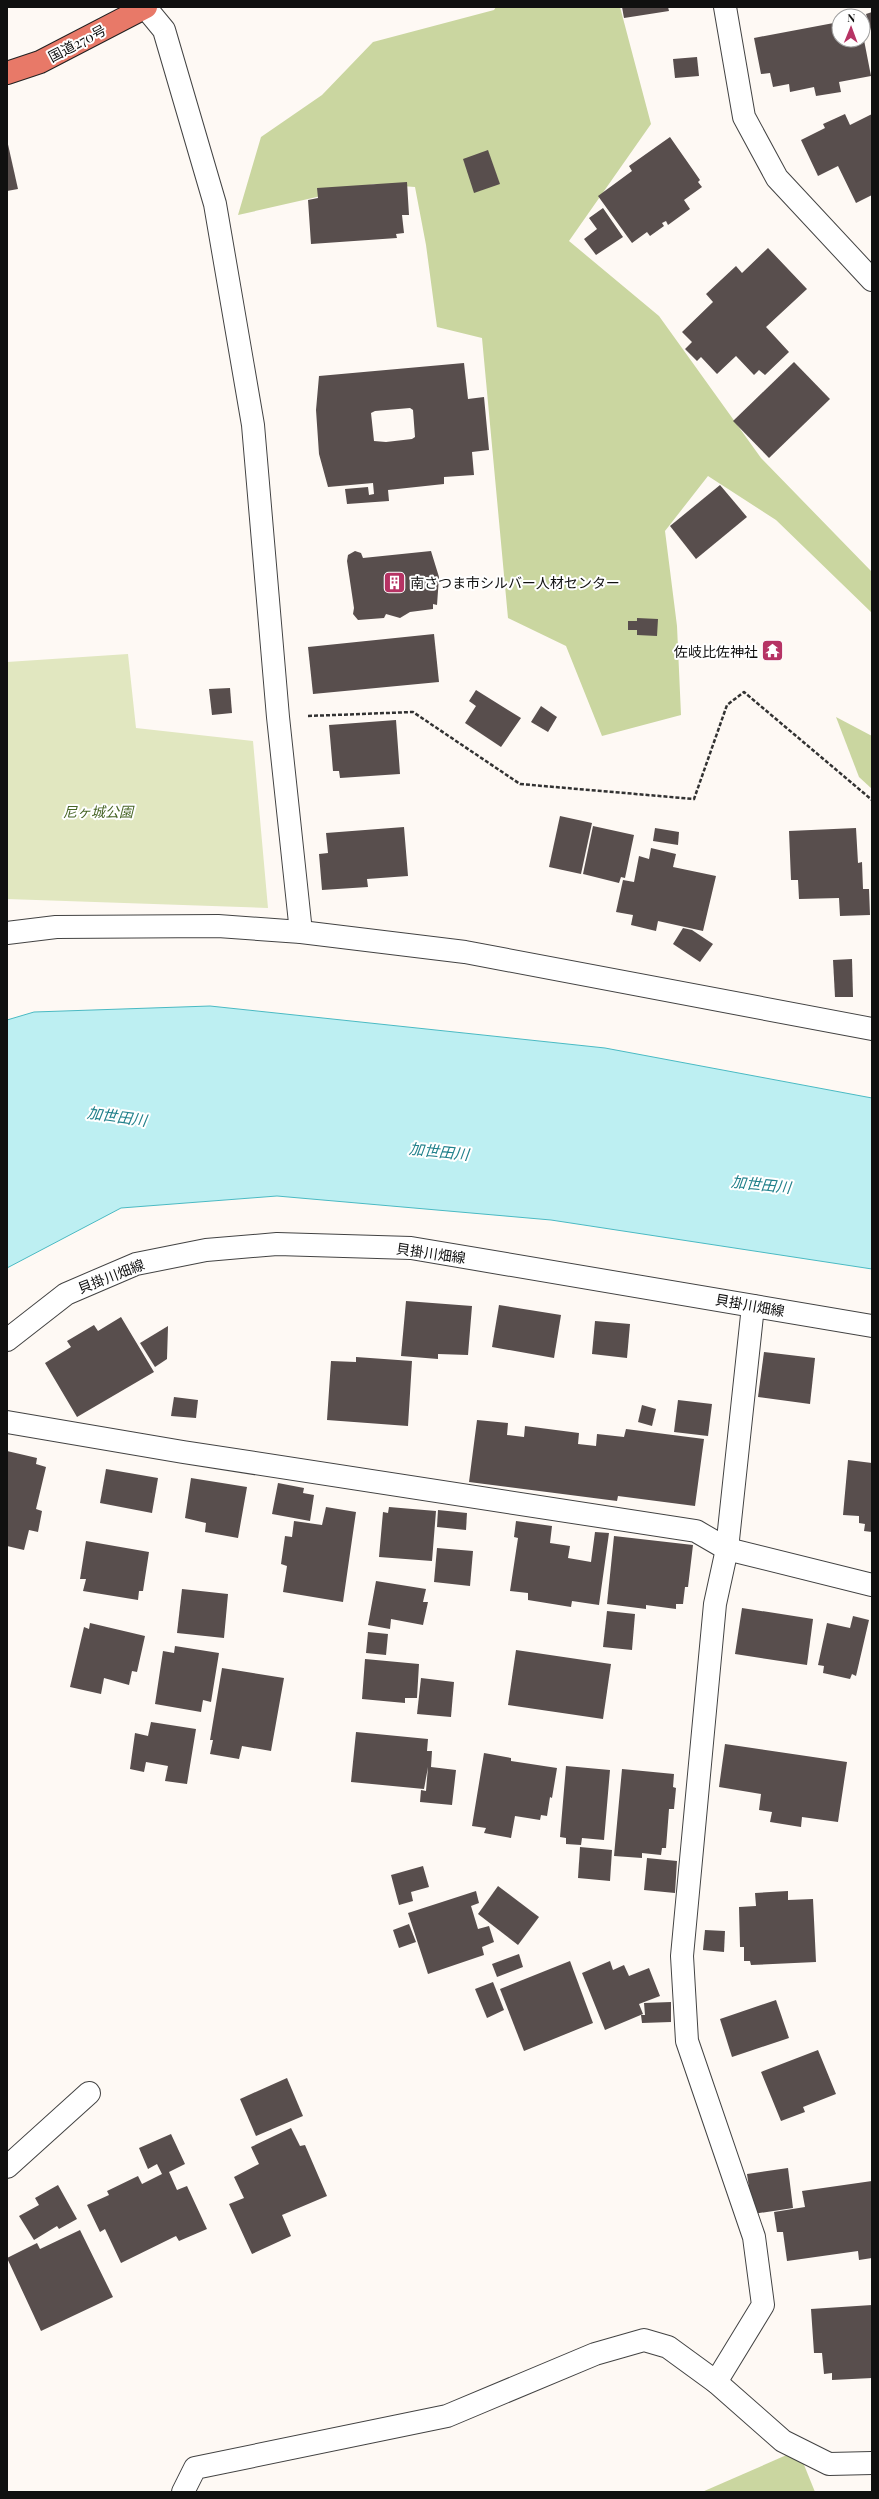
<svg xmlns="http://www.w3.org/2000/svg" width="879" height="2499" font-family="'Playfair Display','Noto Sans JP',serif">
  <rect width="100%" height="100%" fill="#fef9f4"/>
  <path fill="#e1e7c0" d="M128,654L136,728L253,741L268,908L7,899V662Z"/>
  <g fill="#cad6a0">
    <path d="M496,7H620L651,124L569,241L659,316L761,458L872,572V613L776,520L708,476L665,531L677,626L681,715L602,736L566,646L508,618L482,338L437,327L426,245L415,187L374,184L238,215L261,137L322,95L373,42L494,10Z"/>
    <path d="M836,717L872,736V789L859,777Z"/>
    <path d="M798,2450L815,2492H702Z"/>
  </g>
  <path fill="#bdeff2" stroke="#4abac3" d="M210,1006L605,1048L872,1098V1269L551,1220L277,1196L121,1208L7,1268V1020L34,1012Z"/>
  <g fill="#584e4d" fill-rule="evenodd">
    <path d="M622,7H668L669,11L624,18Z"/>
    <path d="M872,12V34L866,14Z"/>
    <path d="M839,22V40H864L871,76L839,82L841,92L816,96L814,87L790,92L789,84L773,87L770,73L761,74L754,38Z"/>
    <path d="M697,57L699,76L675,78L673,59Z"/>
    <path d="M845,114L850,125L872,114V195L856,203L838,166L818,176L801,140L825,128L823,124Z"/>
    <path d="M670,137L700,180L698,182L702,187L684,200L690,209L668,225L666,221L662,223L664,226L650,236L647,232L632,243L598,196L632,171L629,166Z"/>
    <path d="M7,140L18,189L7,191Z"/>
    <path d="M488,150L500,184L474,193L463,159Z"/>
    <path d="M407,182L409,215H402L404,233L396,234L397,238L311,244L308,200L318,198L317,188Z"/>
    <path d="M603,208L623,237L596,255L584,239L597,229L589,218Z"/>
    <path d="M768,248L807,289L766,327L789,352L765,375L759,370L754,375L736,356L717,374L701,357L697,361L685,349L692,342L682,332L713,302L706,294L736,266L742,273Z"/>
    <path d="M794,362L830,399L769,458L733,421Z"/>
    <path d="M464,363L468,399L484,397L489,450L472,452L474,475L444,477V484L388,490L389,501L347,504L345,489L368,487L369,495L374,494L373,483L328,487L319,454L316,410L319,376ZM410,408L413,410L415,437L412,439L386,442L374,441L371,413L375,411Z"/>
    <path d="M720,485L747,517L696,559L670,526Z"/>
    <path d="M355,551L361,553L363,558L431,551L439,577L437,605L433,604V609L410,612L400,618L386,614L384,618L358,620L353,614L354,608L347,561L348,555Z"/>
    <path d="M637,618L658,619L657,636L637,635V630H628V621H637Z"/>
    <path d="M434,634L439,682L313,694L308,647Z"/>
    <path d="M230,688L232,713L212,715L209,689Z"/>
    <path d="M476,690L521,718L501,747L465,723L476,706L469,701Z"/>
    <path d="M541,706L557,717L548,732L531,722Z"/>
    <path d="M396,720L400,774L340,778L339,771H333L329,725Z"/>
    <path d="M560,816L592,823L581,874L549,867Z"/>
    <path d="M593,826L634,835L625,878L621,877L619,883L583,874Z"/>
    <path d="M404,827L408,876L367,879L368,887L322,890L319,854L328,853L326,833Z"/>
    <path d="M655,828L679,832L678,845L653,841Z"/>
    <path d="M856,828L858,863L862,862L863,889H869L870,915L840,916L839,898L799,899L798,880H791L789,831Z"/>
    <path d="M651,848L676,854L673,867L716,876L703,931L658,921L656,931L631,925L633,915L616,912L623,880L634,882L639,856L649,859Z"/>
    <path d="M683,928L692,930L713,944L700,962L673,944Z"/>
    <path d="M852,959L853,997H835L833,960Z"/>
    <path d="M406,1301L472,1306L468,1355L438,1354V1359L401,1356Z"/>
    <path d="M499,1305L561,1315L554,1358L492,1347Z"/>
    <path d="M121,1317L154,1372L77,1417L45,1363L71,1347L67,1341L94,1325L98,1331Z"/>
    <path d="M595,1321L630,1324L627,1358L592,1354Z"/>
    <path d="M168,1326L167,1359L155,1367L140,1343Z"/>
    <path d="M764,1352L815,1358L810,1404L758,1397Z"/>
    <path d="M356,1357L412,1361L408,1426L327,1420L331,1361L356,1362Z"/>
    <path d="M174,1397L198,1400L196,1418L171,1416Z"/>
    <path d="M678,1400L712,1404L708,1436L674,1432Z"/>
    <path d="M642,1405L656,1409L652,1426L638,1422Z"/>
    <path d="M477,1420L508,1423L507,1435L524,1437L525,1426L579,1433L578,1444L596,1446L597,1434L624,1437L626,1429L704,1439L695,1506L618,1496L617,1501L469,1482Z"/>
    <path d="M7,1451L37,1458L36,1464L46,1467L36,1509L42,1511L38,1532L29,1530L24,1550L7,1546Z"/>
    <path d="M848,1460L872,1463V1532L864,1531L865,1524L859,1523V1516L843,1515Z"/>
    <path d="M106,1469L158,1478L152,1513L100,1503Z"/>
    <path d="M191,1478L247,1487L238,1538L205,1532L206,1523L185,1518Z"/>
    <path d="M278,1483L304,1488L303,1493L314,1495L310,1521L272,1514Z"/>
    <path d="M326,1507L356,1512L343,1602L283,1592L287,1566L281,1564L285,1536L292,1537L294,1521L322,1525Z"/>
    <path d="M389,1507L436,1511L432,1561L379,1557L383,1512L388,1513Z"/>
    <path d="M438,1510L467,1513L466,1530L437,1527Z"/>
    <path d="M516,1521L552,1526L550,1543L570,1546L568,1558L591,1562L595,1532L609,1533L599,1605L572,1601L571,1607L528,1600V1593L510,1591L518,1538L514,1537Z"/>
    <path d="M614,1536L693,1545L688,1587H685L683,1604H676V1609L646,1605V1609L607,1604Z"/>
    <path d="M86,1541L149,1552L143,1591H139L138,1600L83,1591L86,1579H80Z"/>
    <path d="M437,1548L473,1551L470,1586L434,1582Z"/>
    <path d="M376,1581L426,1589L423,1602H428L423,1625L391,1619L390,1629L368,1625Z"/>
    <path d="M182,1589L228,1594L224,1638L177,1633Z"/>
    <path d="M742,1608L813,1619L807,1665L735,1654Z"/>
    <path d="M607,1611L635,1614L632,1650L603,1647Z"/>
    <path d="M853,1616L869,1620L856,1676L852,1674L850,1679L823,1673L824,1666L818,1665L827,1623L850,1628Z"/>
    <path d="M90,1623L145,1636L137,1672L132,1671L129,1685L104,1678L101,1694L70,1687L84,1627L89,1629Z"/>
    <path d="M368,1632L388,1634L386,1655L366,1653Z"/>
    <path d="M175,1646L219,1653L211,1702L203,1700L201,1712L155,1704L163,1651L174,1653Z"/>
    <path d="M516,1650L611,1664L603,1719L508,1705Z"/>
    <path d="M365,1659L419,1664L417,1698H405V1703L362,1699Z"/>
    <path d="M222,1668L284,1678L271,1751L242,1746L239,1759L210,1754L213,1740H210Z"/>
    <path d="M421,1678L454,1682L451,1717L417,1714Z"/>
    <path d="M151,1722L196,1729L187,1784L165,1781L168,1766L146,1762L144,1772L130,1769L135,1733L148,1736Z"/>
    <path d="M356,1732L428,1739L427,1751H432L431,1767L456,1770L452,1805L420,1802L421,1790L426,1791L428,1767L424,1789L351,1782Z"/>
    <path d="M725,1744L847,1762L838,1822L802,1817L801,1827L770,1822L772,1812L759,1810L761,1794L719,1787Z"/>
    <path d="M484,1753L511,1758V1761L557,1768L552,1798L550,1797L547,1816L541,1815L540,1820L515,1816L511,1838L484,1833L486,1828L472,1826Z"/>
    <path d="M566,1766L610,1770L604,1840L582,1838L581,1845L566,1844V1838L560,1837Z"/>
    <path d="M622,1769L674,1774L673,1787L676,1788L674,1809H669L666,1848H662L661,1855L642,1853V1858L614,1856Z"/>
    <path d="M580,1847L612,1850L610,1881L578,1878Z"/>
    <path d="M647,1858L677,1861L675,1893L644,1890Z"/>
    <path d="M423,1866L429,1887L411,1892L413,1901L399,1905L391,1875Z"/>
    <path d="M498,1886L539,1917L518,1945L478,1914Z"/>
    <path d="M476,1891L479,1903L471,1906L478,1929L489,1926L494,1942L482,1947L484,1955L428,1974L408,1913Z"/>
    <path d="M788,1891V1900L813,1899L816,1962L751,1965L750,1961H744V1947H740L739,1907L756,1906L755,1893Z"/>
    <path d="M409,1924L416,1942L399,1948L393,1930Z"/>
    <path d="M705,1930L725,1931L724,1952L703,1950Z"/>
    <path d="M519,1954L523,1967L497,1977L492,1964Z"/>
    <path d="M570,1961L593,2023L524,2051L500,1989Z"/>
    <path d="M610,1961L613,1970L624,1965L629,1976L649,1968L660,1996L639,2004L643,2014L605,2030L582,1973Z"/>
    <path d="M493,1982L504,2010L487,2018L475,1989Z"/>
    <path d="M776,2000L789,2038L732,2057L720,2019Z"/>
    <path d="M671,2002V2022L642,2023L641,2015H645L644,2003Z"/>
    <path d="M818,2050L836,2094L803,2107L805,2112L781,2121L761,2072Z"/>
    <path d="M287,2078L303,2116L256,2136L240,2099Z"/>
    <path d="M291,2128L300,2146L305,2145L327,2196L282,2215L291,2236L252,2254L229,2204L244,2198L234,2177L259,2164L251,2147Z"/>
    <path d="M171,2134L185,2164L169,2172L177,2190L187,2186L207,2229L179,2241L176,2236L121,2263L105,2229L100,2232L87,2205L109,2195L107,2191L138,2176L142,2184L162,2174L157,2164L148,2169L139,2148Z"/>
    <path d="M788,2168L793,2208L753,2214L747,2174Z"/>
    <path d="M872,2181V2258L859,2260L858,2251L787,2261L783,2232H777L774,2212L805,2207L802,2191Z"/>
    <path d="M58,2185L77,2219L59,2229L57,2226L34,2240L19,2216L39,2205L35,2198Z"/>
    <path d="M80,2230L113,2297L41,2331L7,2258L37,2243L40,2249Z"/>
    <path d="M872,2305V2378L832,2380V2373L824,2374L822,2353H814L811,2309Z"/>
  </g>
  <g fill="none" stroke-linecap="round" stroke-linejoin="round">
    <defs>
      <g id="minor">
        <path d="M145,7L164,30L215,204L253,425L278,717L301,932"/>
        <path d="M725,7L744,117L777,178L872,280"/>
        <path d="M7,933L56,927L218,926L301,932L465,952L872,1029"/>
        <path d="M7,1340L66,1294L136,1264L206,1250L277,1244L411,1248L872,1326"/>
        <path d="M7,1422L183,1452L696,1531L727,1549L872,1585"/>
        <path d="M7,2167L89,2093"/>
        <path d="M716,2382L763,2305L754,2237L687,2041L682,1956L715,1604L727,1549L753,1306"/>
        <path d="M183,2492L195,2468L447,2416L595,2354L644,2340L668,2347L716,2382L783,2441L829,2464L872,2463"/>
      </g>
      <path id="highway" d="M7,73L40,62L146,7"/>
    </defs>
    <use href="#minor" stroke="#434343" stroke-width="24"/>
    <use href="#highway" stroke="#212121" stroke-width="24"/>
    <path stroke="#323232" stroke-width="2.5" stroke-dasharray="4 2" stroke-linecap="butt" d="M308,716L413,712L520,784L694,799L727,705L744,692L872,800"/>
    <use href="#minor" stroke="#fff" stroke-width="22"/>
    <use href="#highway" stroke="#e87968" stroke-width="22"/>
  </g>
  <defs>
    <symbol id="building-square" viewBox="-11 -11 22 22"><rect x="-9" y="-9" width="18" height="18" rx="4" fill="#b63364" stroke="#fff"/><path d="M-4-6H4V6H1V3H-1V6H-4ZM-2.5-4.3h1.7v1.8h-1.7ZM.8-4.3h1.7v1.8H.8ZM-2.5-1h1.7V.8h-1.7ZM.8-1h1.7V.8H.8Z" fill="#fff"/></symbol>
    <symbol id="temple-square" viewBox="-11 -11 22 22"><rect x="-9" y="-9" width="18" height="18" rx="4" fill="#b63364" stroke="#fff"/><path d="M0-6L5-2H3V0L6.5 2.5H4V6H1.5V3h-3V6H-4V2.5H-6.5L-3 0V-2H-5Z" fill="#fff"/></symbol>
  </defs>
  <g fill-rule="evenodd">
    <use href="#building-square" x="382" y="570" width="25" height="25"/>
    <use href="#temple-square" x="760" y="638" width="25" height="25"/>
  </g>
  <g text-anchor="middle" dominant-baseline="central" stroke-width="4" stroke-linejoin="round" paint-order="stroke">
    <g font-size="14" fill="#101010" stroke="#fff">
      <text transform="translate(77 43) rotate(-28)">国道270号</text>
      <text transform="translate(431 1253) rotate(8)">貝掛川畑線</text>
      <text transform="translate(111 1276) rotate(-21)">貝掛川畑線</text>
      <text transform="translate(750 1305) rotate(10)">貝掛川畑線</text>
    </g>
    <g font-size="14" fill="#101010" stroke="#fff" text-anchor="start">
      <text x="410" y="582">南さつま市シルバー人材センター</text>
      <text x="758" y="651" text-anchor="end">佐岐比佐神社</text>
    </g>
    <g font-size="14" font-style="italic" fill="#466425" stroke="#fff">
      <text x="98" y="811">尼ヶ城公園</text>
    </g>
    <g font-size="15" font-style="italic" fill="#21808b" stroke="#fff">
      <text transform="translate(117 1116) rotate(8)">加世田川</text>
      <text transform="translate(439 1151) rotate(6)">加世田川</text>
      <text transform="translate(761 1184) rotate(6)">加世田川</text>
    </g>
  </g>
  <rect width="879" height="2499" fill="none" stroke="#101010" stroke-width="16"/>
  <g transform="translate(851 28) rotate(1)"><circle r="19" fill="#ffffff" stroke="#9f9f9f"/>
  <path d="M0-3L7 15L0 10L-7 15Z" fill="#b63364"/>
  <text y="-6" font-size="11" font-weight="bold" text-anchor="middle" fill="#101010">N</text>
  </g>
</svg>
